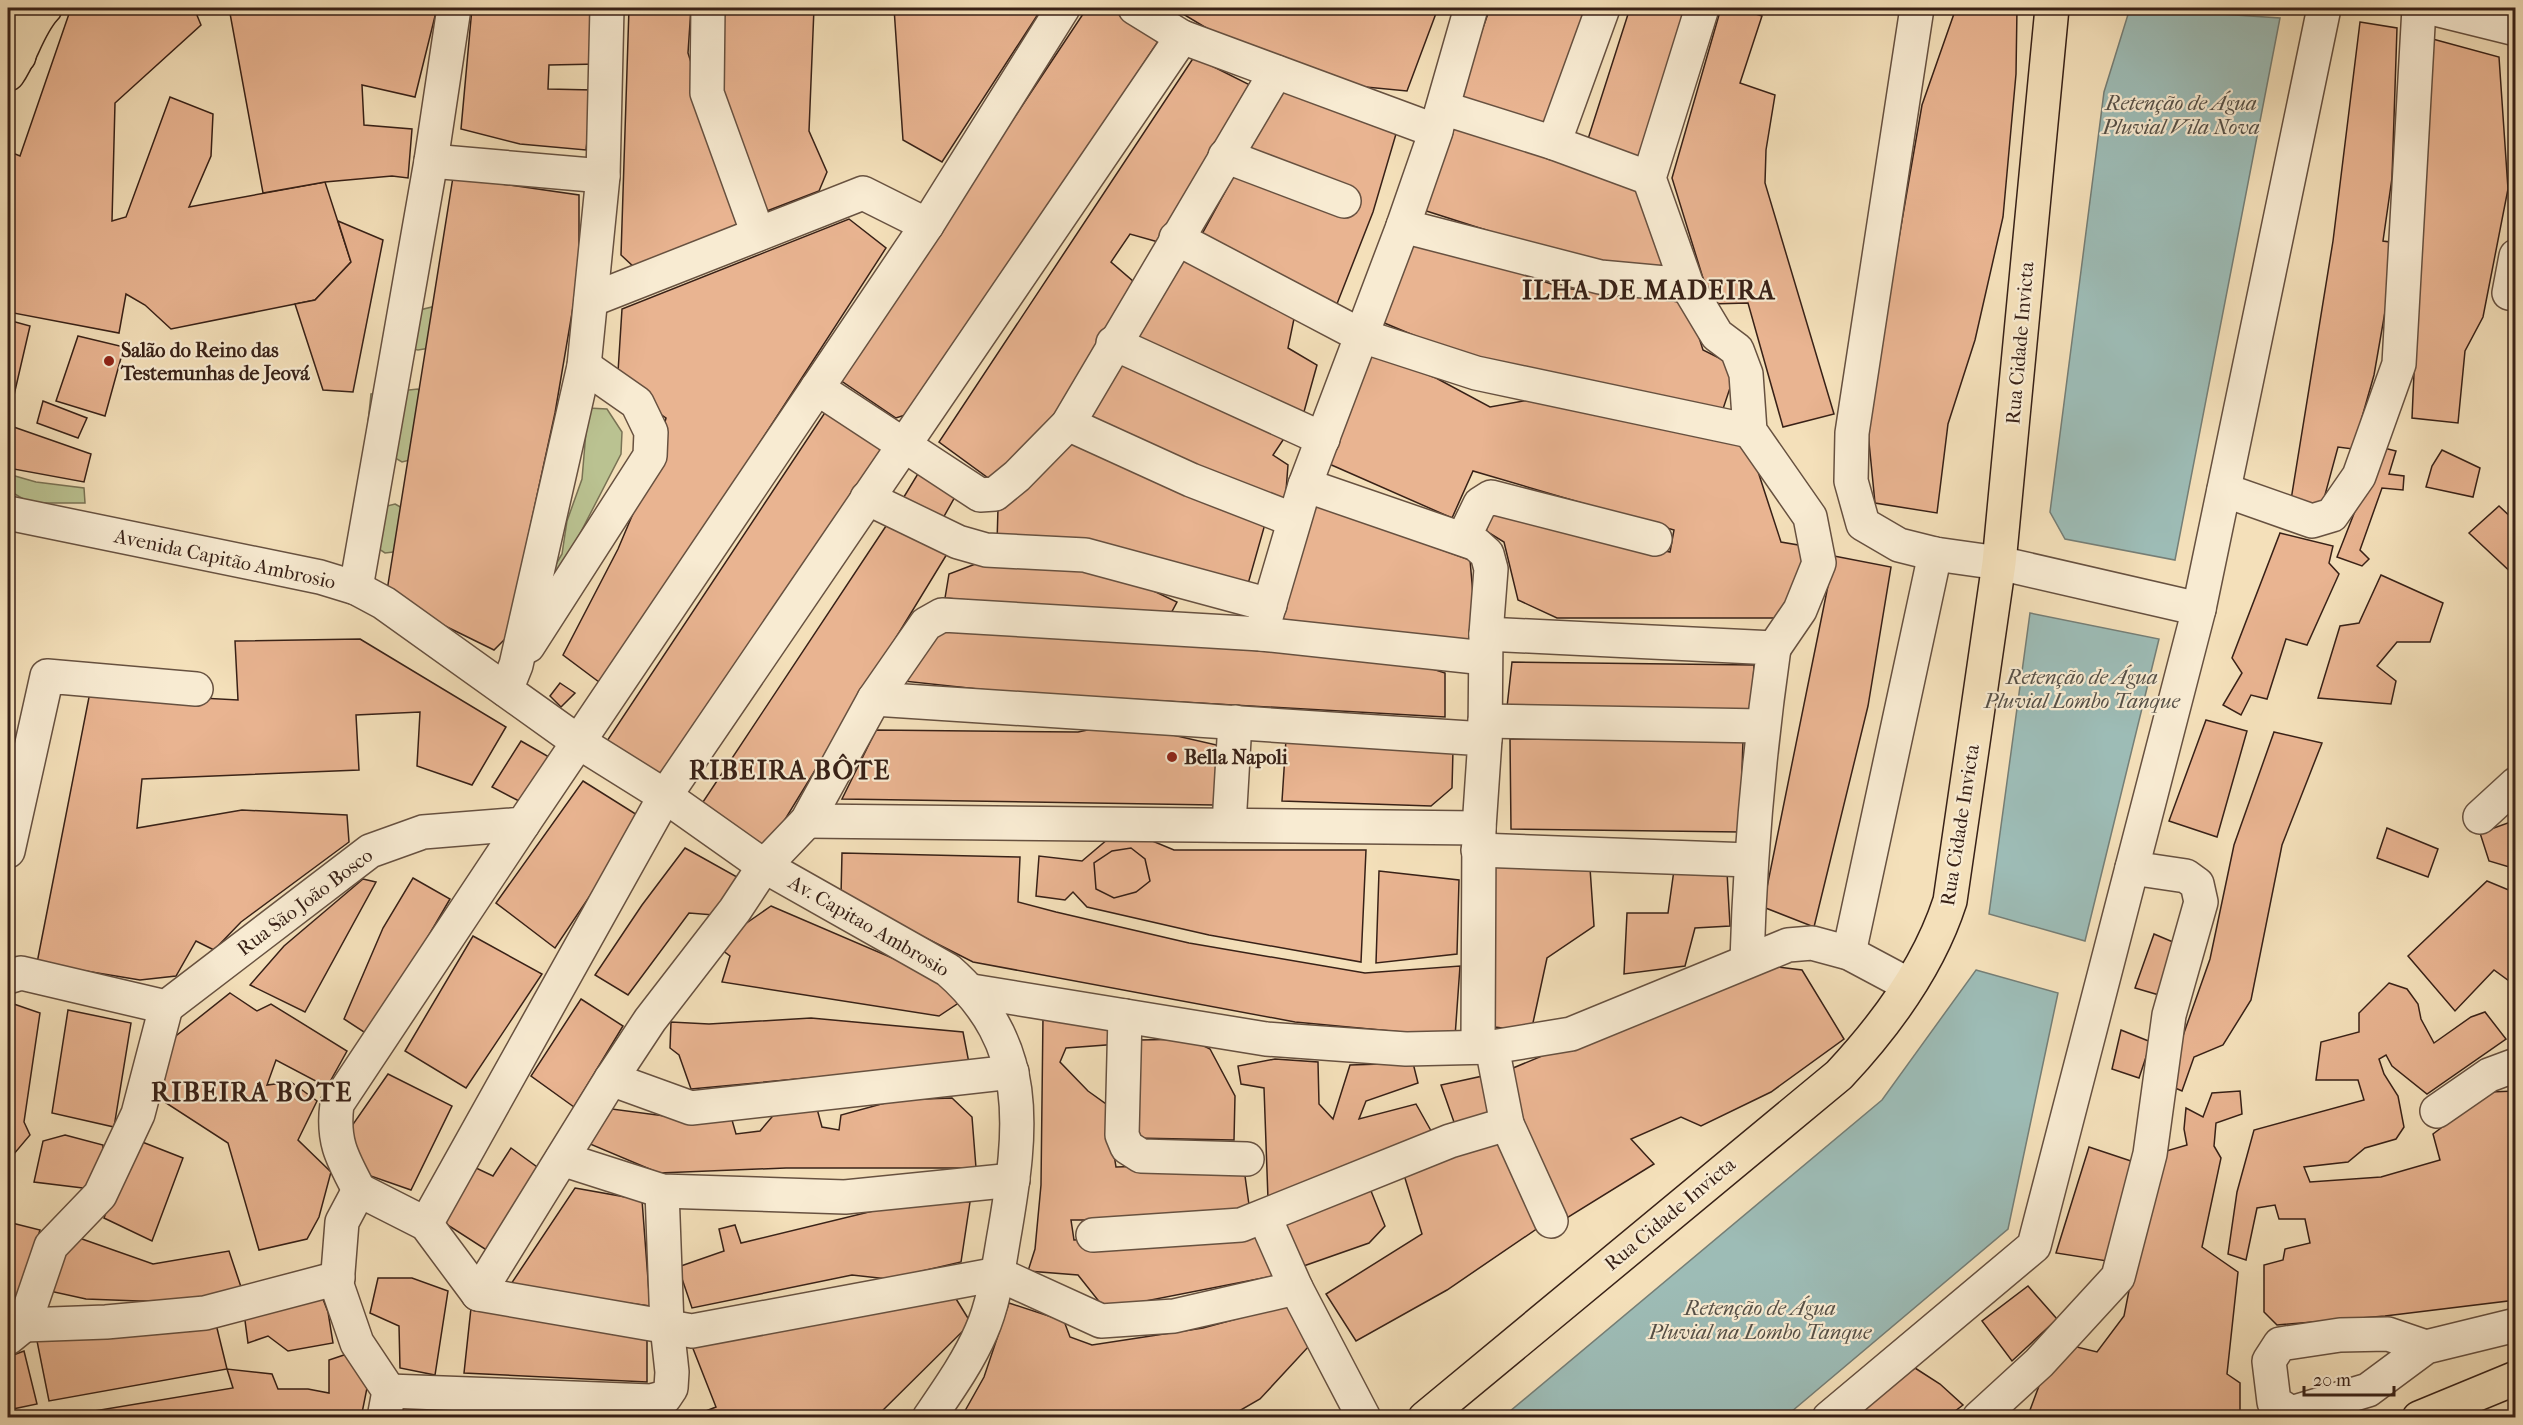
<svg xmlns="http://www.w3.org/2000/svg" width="2523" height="1425" font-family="'IM FELL French Canon',serif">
  <rect width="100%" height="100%" fill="#f4e0ba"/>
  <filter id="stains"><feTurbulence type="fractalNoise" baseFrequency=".00333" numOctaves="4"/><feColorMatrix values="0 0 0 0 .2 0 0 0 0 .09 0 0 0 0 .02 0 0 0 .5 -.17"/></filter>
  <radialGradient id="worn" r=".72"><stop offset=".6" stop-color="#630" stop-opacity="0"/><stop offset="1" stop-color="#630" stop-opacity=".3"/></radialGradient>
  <g fill="#bac291" stroke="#797254" stroke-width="1.5">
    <path d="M432,307L439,325L436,347L418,350L383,343L391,317Z"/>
    <path d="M418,389L440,430L426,456L402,462L366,441L371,394Z"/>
    <path d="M588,408L607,409L622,432L621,454L570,553L575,577L541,590L562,554L567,521L582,479Z"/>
    <path d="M8,474L36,482L84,488L85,503H30L8,490Z"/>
    <path d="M395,504L413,514L410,550L385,553L353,532L355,514Z"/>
  </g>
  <g fill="#9dbcb6" stroke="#757e76" stroke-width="1.5">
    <path d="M2130,8L2280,18L2175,560L2065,539L2050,512L2104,92Z"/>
    <path d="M2030,613L2159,639L2085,941L1989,914Z"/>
    <path d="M1976,970L2058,993L2008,1229L1785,1417H1503L1882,1100Z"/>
  </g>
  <g fill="#e9b491" stroke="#382117" stroke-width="1.5">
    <path d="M71,8H194L201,25L115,103L112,221L126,217L170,97L213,114L211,156L189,207L325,182L351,262L315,300L171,329L145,305L126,294L119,333L8,312V151L20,156Z"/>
    <path d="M229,8H437L415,97L362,85L364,125L412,129L408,178L392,176L325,182L263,193Z"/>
    <path d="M472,8H594L599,64L549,65L548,89L593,90L586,150L520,144L461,129Z"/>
    <path d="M629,8H691L688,53L741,223L634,267L621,255Z"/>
    <path d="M722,8H814L809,131L827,172L819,191L759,214L721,91Z"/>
    <path d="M894,8H1042L942,162L903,140Z"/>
    <path d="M1087,8H1109L1161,37L914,412L896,418L840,380Z"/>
    <path d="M1173,8H1438L1407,91L1345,85L1228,41Z"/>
    <path d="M1490,8H1593L1547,129L1456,103Z"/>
    <path d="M1630,8H1685L1642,160L1588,139Z"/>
    <path d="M1721,8H1737L1762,16L1740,83L1775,95L1766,150L1765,183L1834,414L1783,427L1748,303L1711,304L1672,178Z"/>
    <path d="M1956,8H2017L2016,74L2003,217L1975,340L1948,424L1937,513L1875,503L1867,422L1922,105Z"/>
    <path d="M2360,22L2397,28L2392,178L2383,241L2397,243L2374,375L2353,449L2338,447L2322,506L2291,500L2333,241Z"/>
    <path d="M2429,38L2499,57L2508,189L2483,317L2465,351L2458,423L2412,418Z"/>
    <path d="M1194,57L1250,85L1169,245L1130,234L1111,262L1134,282L1041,446L991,480L939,442Z"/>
    <path d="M1275,85L1396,134L1373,212L1335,309L1201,236L1237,170Z"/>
    <path d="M1455,118L1646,191L1677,274L1589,263L1417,208Z"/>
    <path d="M453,177L579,195V272L555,413L506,638L494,650L386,597Z"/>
    <path d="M849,219L886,248L603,685L563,655L618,549L654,464L666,418L636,397L618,372L622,309Z"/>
    <path d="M338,221L383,240L353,392L323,390L295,304L315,300L351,262Z"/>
    <path d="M1408,235L1563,288L1688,303L1703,350L1737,367L1722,412L1520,369L1437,345L1370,317Z"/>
    <path d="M1176,258L1269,290L1295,314L1288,348L1317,365L1302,419L1137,344L1149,292Z"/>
    <path d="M8,320L30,326L8,421Z"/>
    <path d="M78,336L124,347L105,416L56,401Z"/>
    <path d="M1364,350L1436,378L1490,407L1529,400L1750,447L1781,542L1804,546L1805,580L1789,618H1557L1518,600L1504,542L1486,531L1494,511L1670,552L1674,530L1473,471L1452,518L1327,463Z"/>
    <path d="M1106,361L1139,363L1289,431L1273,455L1288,465L1285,504L1079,417Z"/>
    <path d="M43,401L87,418L78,438L37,423Z"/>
    <path d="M830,405L884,440L886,455L663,786L605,744Z"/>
    <path d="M8,425L91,454L84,482L8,468Z"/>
    <path d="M1060,438L1267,517L1246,591L997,543L998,508Z"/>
    <path d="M2380,447L2396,451L2389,474L2404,476L2403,490L2382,488L2360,550L2369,559L2362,566L2337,557Z"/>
    <path d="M2442,450L2480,468L2473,497L2426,487L2432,466Z"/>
    <path d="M919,472L956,495L938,527L899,505Z"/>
    <path d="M1312,503L1470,560L1474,606L1471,645L1273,618Z"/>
    <path d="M2499,506L2516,522V577L2469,533Z"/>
    <path d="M888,523L947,554L767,849L699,808Z"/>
    <path d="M2280,533L2333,546L2329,563L2339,574L2307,645L2286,639L2267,699L2251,695L2241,715L2223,705L2242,673L2232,658Z"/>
    <path d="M1834,556L1891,567L1868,706L1814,927L1763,907Z"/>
    <path d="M1084,558L1177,602L1169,617L945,598L949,574L978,563Z"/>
    <path d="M2381,575L2443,603L2430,642H2397L2377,666L2396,681L2391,704L2318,698L2340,626L2359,623Z"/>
    <path d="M942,627L1411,662L1445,673V717L1006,692L903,681Z"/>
    <path d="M360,639L506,727L472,785L417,766L420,712L356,715L359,770L142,779L137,828L242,810L347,815L349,842L241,922L214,950L196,941L176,976L140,980L37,963L90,692L238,700L235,641Z"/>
    <path d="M1512,662L1754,665L1752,709L1507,707Z"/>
    <path d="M560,683L575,693L561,707L550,696Z"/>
    <path d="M2206,720L2247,731L2217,837L2169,821Z"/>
    <path d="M1102,727L1164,733L1221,746L1214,805L842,799L876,730L1078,732Z"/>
    <path d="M2274,732L2322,743L2282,845L2251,1000L2223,1045L2194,1057L2182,1091L2166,1084L2210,959L2234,845Z"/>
    <path d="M1286,739L1453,750L1452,788L1431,806L1282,801Z"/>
    <path d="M1510,739L1743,740L1740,832L1511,829Z"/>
    <path d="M521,741L549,757L519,801L492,787Z"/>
    <path d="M583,781L642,818L555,948L496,903Z"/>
    <path d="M2516,820V869L2489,861L2480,833Z"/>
    <path d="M2387,828L2438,849L2428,877L2377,858Z"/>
    <path d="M1108,839L1150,840L1174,850H1366L1361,962L1209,935L1087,907L1073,892L1065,900L1036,896L1039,856L1082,861Z"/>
    <path d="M685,848L737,877L714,915L689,913L628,995L595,975L642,905Z"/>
    <path d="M1131,848L1145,859L1150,881L1136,892L1114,898L1096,889L1094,863L1112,851Z"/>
    <path d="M842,853L1020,857L1018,902L1056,912L1189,943L1365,973L1460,966L1455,1037L1295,1022L973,962L841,895Z"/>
    <path d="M1492,866L1590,868L1594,926L1547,958L1531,1032L1495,1027Z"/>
    <path d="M1674,870L1727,872L1730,926L1695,928L1685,966L1624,974L1627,913H1668Z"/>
    <path d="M1379,871L1459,880L1457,954L1376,963Z"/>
    <path d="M413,878L450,899L370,1036L344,1019L383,928Z"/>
    <path d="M363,879L376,882L305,1012L250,985L284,946Z"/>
    <path d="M2487,881L2516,893V986L2494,970L2455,1011L2408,956Z"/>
    <path d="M771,906L946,981L960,1002L939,1016L722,982L730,956L722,950L738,929Z"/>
    <path d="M2154,934L2173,942L2159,995L2135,988Z"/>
    <path d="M473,936L542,974L466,1088L405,1051Z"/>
    <path d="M1761,965L1802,970L1844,1039L1771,1092L1701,1126L1681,1117L1631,1139L1654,1164L1562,1221L1501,1073Z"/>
    <path d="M2389,983L2407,989L2418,1004L2421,1019L2434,1043L2471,1017L2485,1012L2506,1039L2427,1094L2392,1066L2386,1055L2379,1059L2384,1074L2398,1096L2404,1127L2396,1139L2365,1148L2348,1162L2304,1167L2310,1182L2381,1177L2440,1160L2433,1134L2489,1092L2516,1091V1300L2385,1316L2277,1325L2264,1312V1265L2283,1260L2285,1249L2310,1243L2305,1219H2279L2275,1205L2257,1208L2246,1260L2228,1254L2237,1192L2254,1130L2364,1100L2358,1080H2316L2321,1042L2359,1032V1013Z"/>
    <path d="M230,993L257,1011L271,1004L347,1051L327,1087L276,1060L267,1085L291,1082L317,1101L298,1140L331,1172L319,1217L307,1239L259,1250L228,1143L146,1090L172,1039Z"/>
    <path d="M581,999L623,1026L574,1107L531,1076Z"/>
    <path d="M8,1002L40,1013L24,1122L30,1135L8,1161Z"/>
    <path d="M68,1010L131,1023L114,1127L52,1113Z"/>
    <path d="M1043,1016L1115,1023L1119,1044L1066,1048L1060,1062L1088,1091L1106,1104L1116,1167L1214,1164L1245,1176L1250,1212L1162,1220H1071L1074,1240L1260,1230L1278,1275L1105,1309L1078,1275L1028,1271L1035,1249L1041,1185Z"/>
    <path d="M811,1018L963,1032L969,1063L691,1089L679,1055L670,1048L671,1022L709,1024Z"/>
    <path d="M2121,1030L2151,1042L2139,1078L2112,1069Z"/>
    <path d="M1190,1039L1210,1049L1235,1096L1234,1140L1135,1138L1139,1040Z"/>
    <path d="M1275,1059L1318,1062L1319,1104L1333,1119L1350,1065L1413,1063L1418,1083L1366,1101L1359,1119L1416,1104L1434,1136L1268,1199L1264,1088L1241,1084L1238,1066Z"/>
    <path d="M388,1074L452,1106L411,1190L365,1174L349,1130Z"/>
    <path d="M1483,1076L1492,1117L1455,1125L1441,1085Z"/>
    <path d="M2240,1091L2242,1114L2216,1123L2214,1146L2221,1158L2202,1247L2238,1272L2227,1374L2240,1383V1418H2027L2045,1370L2069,1345L2097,1352L2124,1316L2156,1154L2187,1145L2184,1129L2186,1108L2203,1117L2212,1093Z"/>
    <path d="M952,1098L972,1117L976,1168H786L659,1173L590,1144L612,1109L710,1122L732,1120L736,1134L760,1131L777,1111L816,1105L822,1127L839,1130L841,1115L896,1100Z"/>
    <path d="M65,1135L103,1145L102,1183L91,1189L34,1182L43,1141Z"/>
    <path d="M132,1138L183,1158L152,1241L104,1218Z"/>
    <path d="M1497,1138L1538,1228L1447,1290L1356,1341L1326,1294L1422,1234L1401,1165Z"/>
    <path d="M2089,1147L2134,1162L2107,1261L2056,1253Z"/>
    <path d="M511,1148L544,1172L488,1251L443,1222L474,1167L493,1176Z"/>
    <path d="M1369,1186L1385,1226L1369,1243L1295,1269L1273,1219Z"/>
    <path d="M575,1188L642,1200L650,1306L509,1287Z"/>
    <path d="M941,1201L970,1202L961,1262L888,1279L852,1275L692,1308L678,1267L724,1251L719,1229L735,1225L741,1243L910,1202Z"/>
    <path d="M8,1222L40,1230L17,1307L8,1319Z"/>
    <path d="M65,1233L153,1264L229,1251L242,1290L198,1301H139L86,1299L45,1290Z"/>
    <path d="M378,1278H412L448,1291L435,1375L400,1368L399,1326L370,1313Z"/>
    <path d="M2028,1286L2057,1319L2012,1361L1982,1321Z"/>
    <path d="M321,1294L328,1312L333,1343L288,1351L268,1336L248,1343L244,1313Z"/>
    <path d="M953,1294L971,1323L875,1418H688L716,1407L692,1346Z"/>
    <path d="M1009,1303L1064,1321L1070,1337L1092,1345L1203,1328L1287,1305L1310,1345L1260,1399L1227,1418H961L984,1377Z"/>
    <path d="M471,1308L647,1339V1382L464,1373Z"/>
    <path d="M215,1320L227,1369L49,1401L37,1341Z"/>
    <path d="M24,1351L37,1404L8,1410V1357Z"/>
    <path d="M347,1354L367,1388L361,1418H52L233,1388L227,1369L272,1374L278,1389H308L329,1393V1360Z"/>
    <path d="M1915,1368L1940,1384L1963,1405L1946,1418H1853Z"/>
    <path d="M472,1411L531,1418H404L405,1413Z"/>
  </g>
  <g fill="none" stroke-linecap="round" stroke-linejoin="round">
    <defs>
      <g id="minor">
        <path d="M708,8L707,93L758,234"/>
        <path d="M2431,8L2516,29"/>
        <path d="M1182,37L1436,131L1403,226L1305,485L1261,634"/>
        <path d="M1443,108L1554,143L1649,178"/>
        <path d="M1436,130L1471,8"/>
        <path d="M1554,143L1603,8"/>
        <path d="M1225,156L1344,201"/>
        <path d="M431,161L603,176"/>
        <path d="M1403,226L1600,277L1687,285L1649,178L1702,8"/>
        <path d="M1176,238L1362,336L1476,373L1750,431"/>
        <path d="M1687,285L1717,335L1737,350L1746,374L1750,431L1810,517L1819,563L1800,610L1774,648"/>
        <path d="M2509,293L2516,256"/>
        <path d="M591,300L863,193L927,225"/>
        <path d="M1113,343L1323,439"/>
        <path d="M817,388L980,495L995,494L1017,476L1068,424L1276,72"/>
        <path d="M1068,424L1191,480L1294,520"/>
        <path d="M1305,485L1476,544L1487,554L1491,569L1486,634L1485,739"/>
        <path d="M2224,490L2312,521L2332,515L2359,476L2399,364L2419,8"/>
        <path d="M867,498L958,542L986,550L1085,555L1270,605"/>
        <path d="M8,513L320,577L356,588L384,603L577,741L665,796L764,866L948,970C1033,1044 1022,1129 1005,1230C999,1263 995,1301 981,1332C968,1362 948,1390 929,1418"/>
        <path d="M1463,539L1480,504L1491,497L1655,539"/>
        <path d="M356,588L431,161L454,8"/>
        <path d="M2199,609L2324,8"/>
        <path d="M1486,634L1774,648C1759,753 1750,856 1747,961"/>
        <path d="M528,646L650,456L651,432L637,403L584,366"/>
        <path d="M506,690L516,665L584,366L603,176L607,8"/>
        <path d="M874,699L1485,739L1479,828L1478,1047"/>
        <path d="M1485,721L1763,726"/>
        <path d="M2480,817L2516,784"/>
        <path d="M807,821L1479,828"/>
        <path d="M1229,825L1235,722"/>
        <path d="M1478,850L1750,860"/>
        <path d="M8,851L47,676L196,689"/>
        <path d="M1849,953L1935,554"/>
        <path d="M8,977L21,973L166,1007L370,851L423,832L523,824L927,225L1063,8"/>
        <path d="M972,991L1266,1039L1406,1049L1492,1047L1571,1034L1788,945L1812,943L1849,953L1909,985"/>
        <path d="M1125,1016L1122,1135L1127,1147L1141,1156L1247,1159"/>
        <path d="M1492,1047L1507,1124L1551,1221"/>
        <path d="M611,1079L691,1108L1012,1072"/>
        <path d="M2437,1111L2489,1075L2516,1065"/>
        <path d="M562,1159L662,1191L845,1197L1013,1180"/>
        <path d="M359,1190C342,1158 332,1141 337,1104L523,824"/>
        <path d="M1265,1218L1296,1288"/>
        <path d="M426,1224L665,796L1182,37L1135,8"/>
        <path d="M1093,1235L1241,1225L1450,1141L1507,1124"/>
        <path d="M478,1294L611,1079L650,1020L735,910L764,866L807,821L874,699L926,624L942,615L1261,634L1485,658"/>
        <path d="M24,1325L106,1322L205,1313L338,1278"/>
        <path d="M8,1338L24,1325L51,1246L100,1195L138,1114L166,1007"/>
        <path d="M2426,1347L2388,1334L2340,1335L2280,1344L2269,1361L2274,1402L2291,1413L2368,1390L2426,1347L2516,1325"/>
        <path d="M389,1391L651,1401L665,1397L671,1388L672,1372L667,1326L662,1191"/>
        <path d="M384,1418L389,1391L357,1343L337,1285L342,1222L359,1190L426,1224L478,1294L692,1331L998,1274L1101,1321L1174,1316L1296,1288L1364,1418"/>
        <path d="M1829,1418L2034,1246L2199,609L1999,563L1935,554L1899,545L1863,524L1851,481L1852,433L1917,8"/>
        <path d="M1979,1418L2039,1363L2118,1277L2150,1154L2169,1015L2201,902L2197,884L2186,876L2132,868"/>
      </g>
      <g id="major">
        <path d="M13,8L21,24L19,56"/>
        <path d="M8,74C22,54 28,26 45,8"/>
        <path d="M1425,1418L1839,1075C1885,1026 1929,966 1950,901L1999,563L2052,8"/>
        <path d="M2419,1418L2516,1378"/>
      </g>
    </defs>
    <use href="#minor" stroke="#675140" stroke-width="36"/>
    <use href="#major" stroke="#382117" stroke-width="36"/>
    <use href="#minor" stroke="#f8ebd2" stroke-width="33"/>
    <use href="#major" stroke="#f4e0ba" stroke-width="33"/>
  </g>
  <g fill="#8f2418" stroke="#f8ebd2" stroke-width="2">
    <circle cx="109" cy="361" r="6"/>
    <circle cx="1172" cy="757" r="6"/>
  </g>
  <g text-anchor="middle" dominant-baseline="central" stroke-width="4.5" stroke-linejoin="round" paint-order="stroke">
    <g font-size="20" fill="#382117" stroke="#f8ebd2">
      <text transform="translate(2020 343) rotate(-85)">Rua Cidade Invicta</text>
      <text transform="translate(225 559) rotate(12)">Avenida Capitão Ambrosio</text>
      <text transform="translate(1960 825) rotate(-81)">Rua Cidade Invicta</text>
      <text transform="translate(305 902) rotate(-37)">Rua São João Bosco</text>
      <text transform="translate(869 926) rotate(30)">Av. Capitao Ambrosio</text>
      <text transform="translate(1670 1214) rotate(-40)">Rua Cidade Invicta</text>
    </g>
    <g font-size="20" font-weight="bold" fill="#382117" stroke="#f8ebd2" text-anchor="start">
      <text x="121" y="350">Salão do Reino das<tspan x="121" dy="23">Testemunhas de Jeová</tspan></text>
      <text x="1184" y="757">Bella Napoli</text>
    </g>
    <g font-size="21" font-style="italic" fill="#565047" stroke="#f8ebd2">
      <text x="2181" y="103">Retenção de Água<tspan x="2181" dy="24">Pluvial Vila Nova</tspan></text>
      <text x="2082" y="677">Retenção de Água<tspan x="2082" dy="24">Pluvial Lombo Tanque</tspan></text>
      <text x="1760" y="1308">Retenção de Água<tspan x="1760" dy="24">Pluvial na Lombo Tanque</tspan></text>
    </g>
    <g font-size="26" font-weight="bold" letter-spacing="1.5" fill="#382117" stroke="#f8ebd2">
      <text x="1649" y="290">ILHA DE MADEIRA</text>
      <text x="790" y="770">RIBEIRA BÔTE</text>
      <text x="252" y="1092">RIBEIRA BOTE</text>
    </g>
  </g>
  <rect width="2523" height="1425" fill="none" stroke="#f4e0ba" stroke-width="30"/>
  <rect x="9" y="9" width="2505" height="1407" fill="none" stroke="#382117" stroke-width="3"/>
  <rect x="15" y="15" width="2493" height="1395" fill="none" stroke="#382117" stroke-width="1.5"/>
  <path d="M2304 1386v9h90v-9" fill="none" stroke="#382117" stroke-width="3"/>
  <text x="2313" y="1386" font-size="18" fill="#382117" stroke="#f8ebd2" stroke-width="4.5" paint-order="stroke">20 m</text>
  <rect width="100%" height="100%" filter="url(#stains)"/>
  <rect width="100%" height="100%" fill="url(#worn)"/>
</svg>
